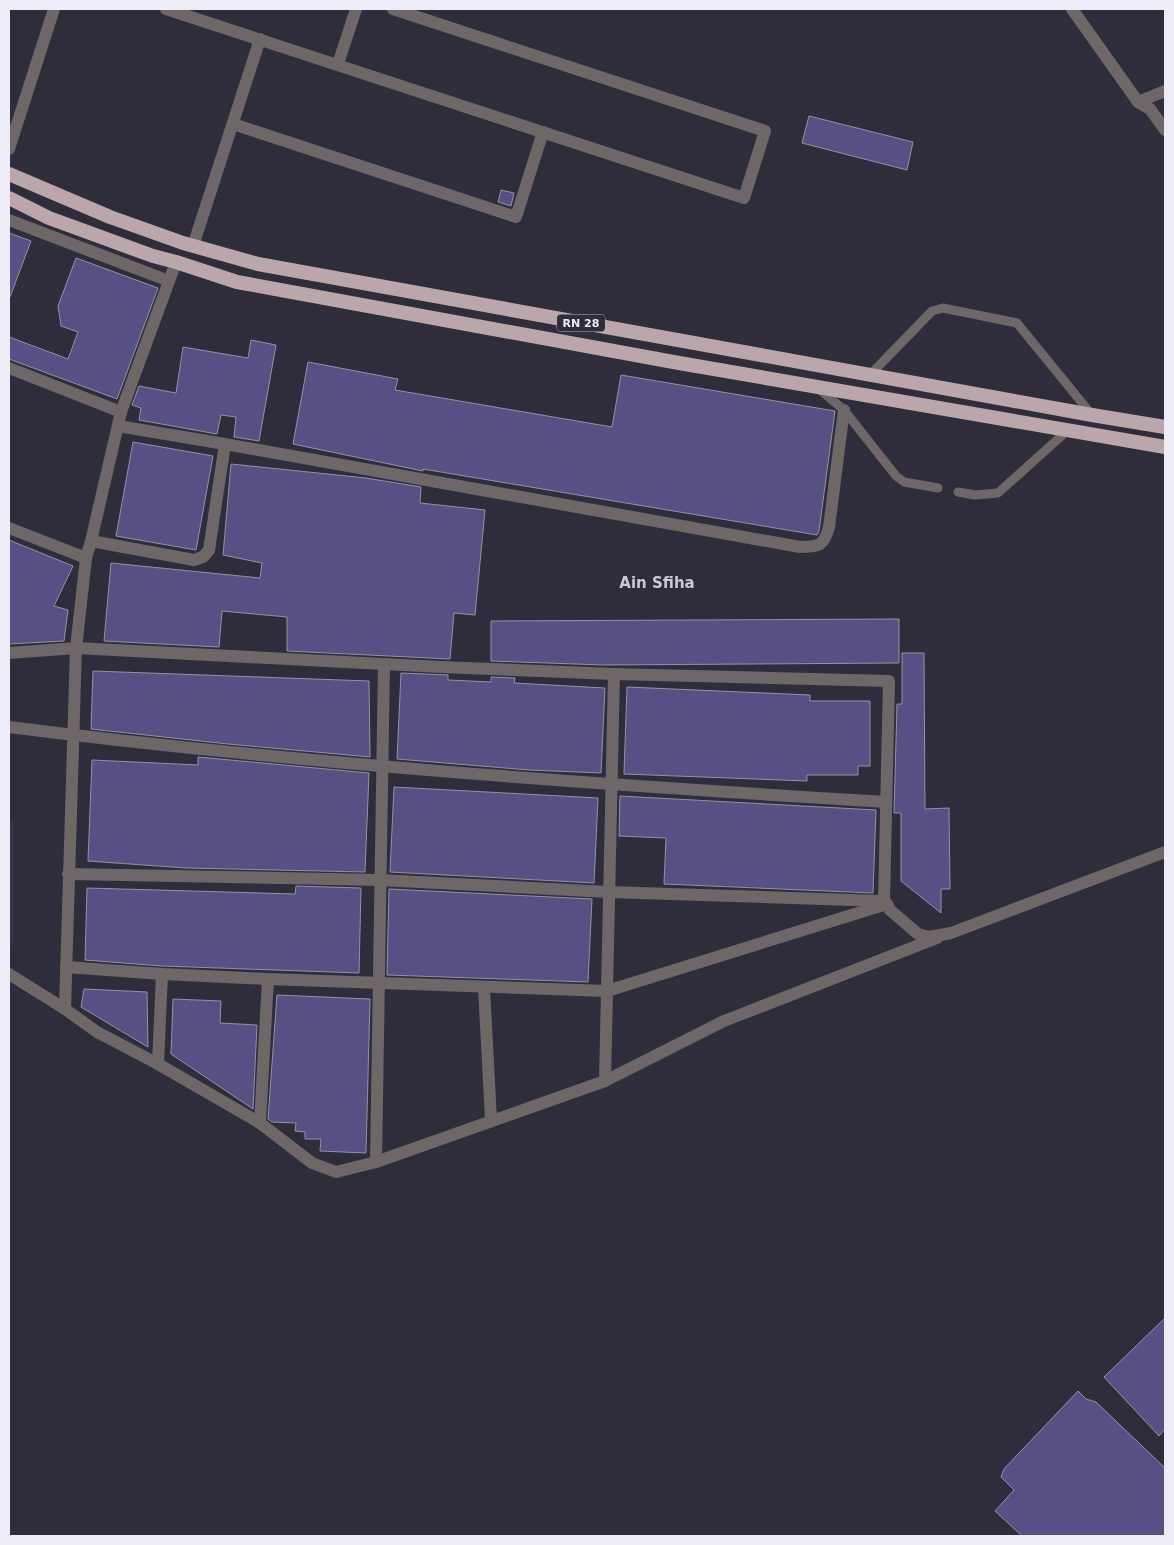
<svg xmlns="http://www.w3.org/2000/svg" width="1174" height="1545" font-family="'DejaVu Sans',sans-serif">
  <rect width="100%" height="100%" fill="#2f2d3b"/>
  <path fill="#373448" d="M9,822H14V940L9,950Z"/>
  <g fill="#584f85" stroke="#9493a4">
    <path d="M809,116L913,142L907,170L802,143Z"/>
    <path d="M501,190L514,193L511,206L498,202Z"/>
    <path d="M9,233L31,241L10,297L9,296Z"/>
    <path d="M76,258L158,288L117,399L9,359V337L68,359L78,332L61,326L58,306Z"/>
    <path d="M251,340L276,345L259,441L234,437L236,417L221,415L217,434L139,420L141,408L132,405L139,386L176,393L183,347L248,358Z"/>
    <path d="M308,362L398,379L395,390L612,427L621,375L835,411L819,531L817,535L423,469V471L293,444Z"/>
    <path d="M133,442L213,456L196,550L116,536Z"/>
    <path d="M231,464L366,478L421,487L420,503L485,510L475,615L454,613L450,659L287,651V617L222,611L219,647L104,641L111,563L260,578L262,563L223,555Z"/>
    <path d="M9,540L73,566L54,606L68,610L64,641L9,644Z"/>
    <path d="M899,619V663L603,665L491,661V621Z"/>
    <path d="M902,653H924L925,809L949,808L950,889H941V913L901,881V813H894L897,704H902Z"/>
    <path d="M93,671L369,681L370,757L228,744L91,729Z"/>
    <path d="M401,673L448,675V680L491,682V677L515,678L514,683L605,688L601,773L529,770L397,759Z"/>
    <path d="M627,687L810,695V701H870V766H858V775H807V781L624,774Z"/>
    <path d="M198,757L369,773L365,872L186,868L88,861L92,760L198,765Z"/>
    <path d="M394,787L598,798L594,883L390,872Z"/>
    <path d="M620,796L876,810L873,893L664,884L666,838L619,836Z"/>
    <path d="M296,886L361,888L359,973L162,966L85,960L87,888L295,894Z"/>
    <path d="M389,889L592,899L588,982L387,975Z"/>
    <path d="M84,989L147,992L148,1047L81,1007Z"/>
    <path d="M277,995L370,999L366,1153L320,1151L321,1139H305V1132L295,1131L296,1123L272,1122L268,1119Z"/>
    <path d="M173,999L221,1001L220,1023L257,1025L253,1109L171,1054Z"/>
    <path d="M1165,1318V1429L1159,1436L1104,1377Z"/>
    <path d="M1078,1391L1086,1399L1096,1402L1165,1468V1536H1022L995,1511L1014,1490L1001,1477L1004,1469Z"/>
  </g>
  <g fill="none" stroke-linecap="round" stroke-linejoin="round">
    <g stroke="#6f6668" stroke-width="9">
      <path d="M870,375L932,311L943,308L1017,323L1092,415"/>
      <path d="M818,388L844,410L896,476L904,482L938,488"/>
      <path d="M958,492L975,495L998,493L1067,431"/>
    </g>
    <g stroke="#6f6668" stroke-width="12">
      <path d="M166,9L744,198L765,131L393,9"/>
      <path d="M1072,9L1138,102L1165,91"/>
      <path d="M338,64L356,9"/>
      <path d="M1138,102L1150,109L1165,130"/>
      <path d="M233,124L516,217L543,132"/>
      <path d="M9,149L54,9"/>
      <path d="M9,220L169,281"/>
      <path d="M193,246L260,39"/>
      <path d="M9,368L121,412"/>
      <path d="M118,426L225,444L800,547C819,547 824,546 829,527L844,410"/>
      <path d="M9,528L86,558"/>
      <path d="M91,541L194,560L203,557L209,550L225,444"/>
      <path d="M9,653L76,648L441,667L614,674L889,681L884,901L887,904L890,910L918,934L929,937L951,933L1165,852"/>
      <path d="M9,727C300,764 593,784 886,802"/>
      <path d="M68,874L380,880L609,892L883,901"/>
      <path d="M66,967L162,974L268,979L607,991L887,904"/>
      <path d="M9,974L65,1009L97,1032L158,1064L260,1123L312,1163L336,1172L376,1162L605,1081L724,1021L937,938"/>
      <path d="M484,987L491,1120"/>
      <path d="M65,1009L76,648L86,558L91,541L121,412L176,262"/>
      <path d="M158,1064L162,974"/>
      <path d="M605,1081L614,674"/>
      <path d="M260,1123L268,979"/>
      <path d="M376,1162L384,664"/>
    </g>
    <g stroke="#baa6ab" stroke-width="14">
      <path d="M9,174L110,217L183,243L258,264L1092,415L1165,427"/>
      <path d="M9,198L49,218L153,256L176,262L237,282L679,363L1165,447"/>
    </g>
  </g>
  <g text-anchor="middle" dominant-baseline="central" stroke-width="4" stroke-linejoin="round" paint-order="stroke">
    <rect fill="#2f2d3b" stroke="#b5b3bf" stroke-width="1" x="557" y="314.5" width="48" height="17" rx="4"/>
    <g font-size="11" font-weight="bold" fill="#eeedf7">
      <text x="581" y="323">RN 28</text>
    </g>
    <g font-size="15" font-weight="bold" fill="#c9c7d9" stroke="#2f2d3b">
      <text x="657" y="583">Ain Sfiha</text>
    </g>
  </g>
  <rect width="1174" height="1545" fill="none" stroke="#eeedf7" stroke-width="20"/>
</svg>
